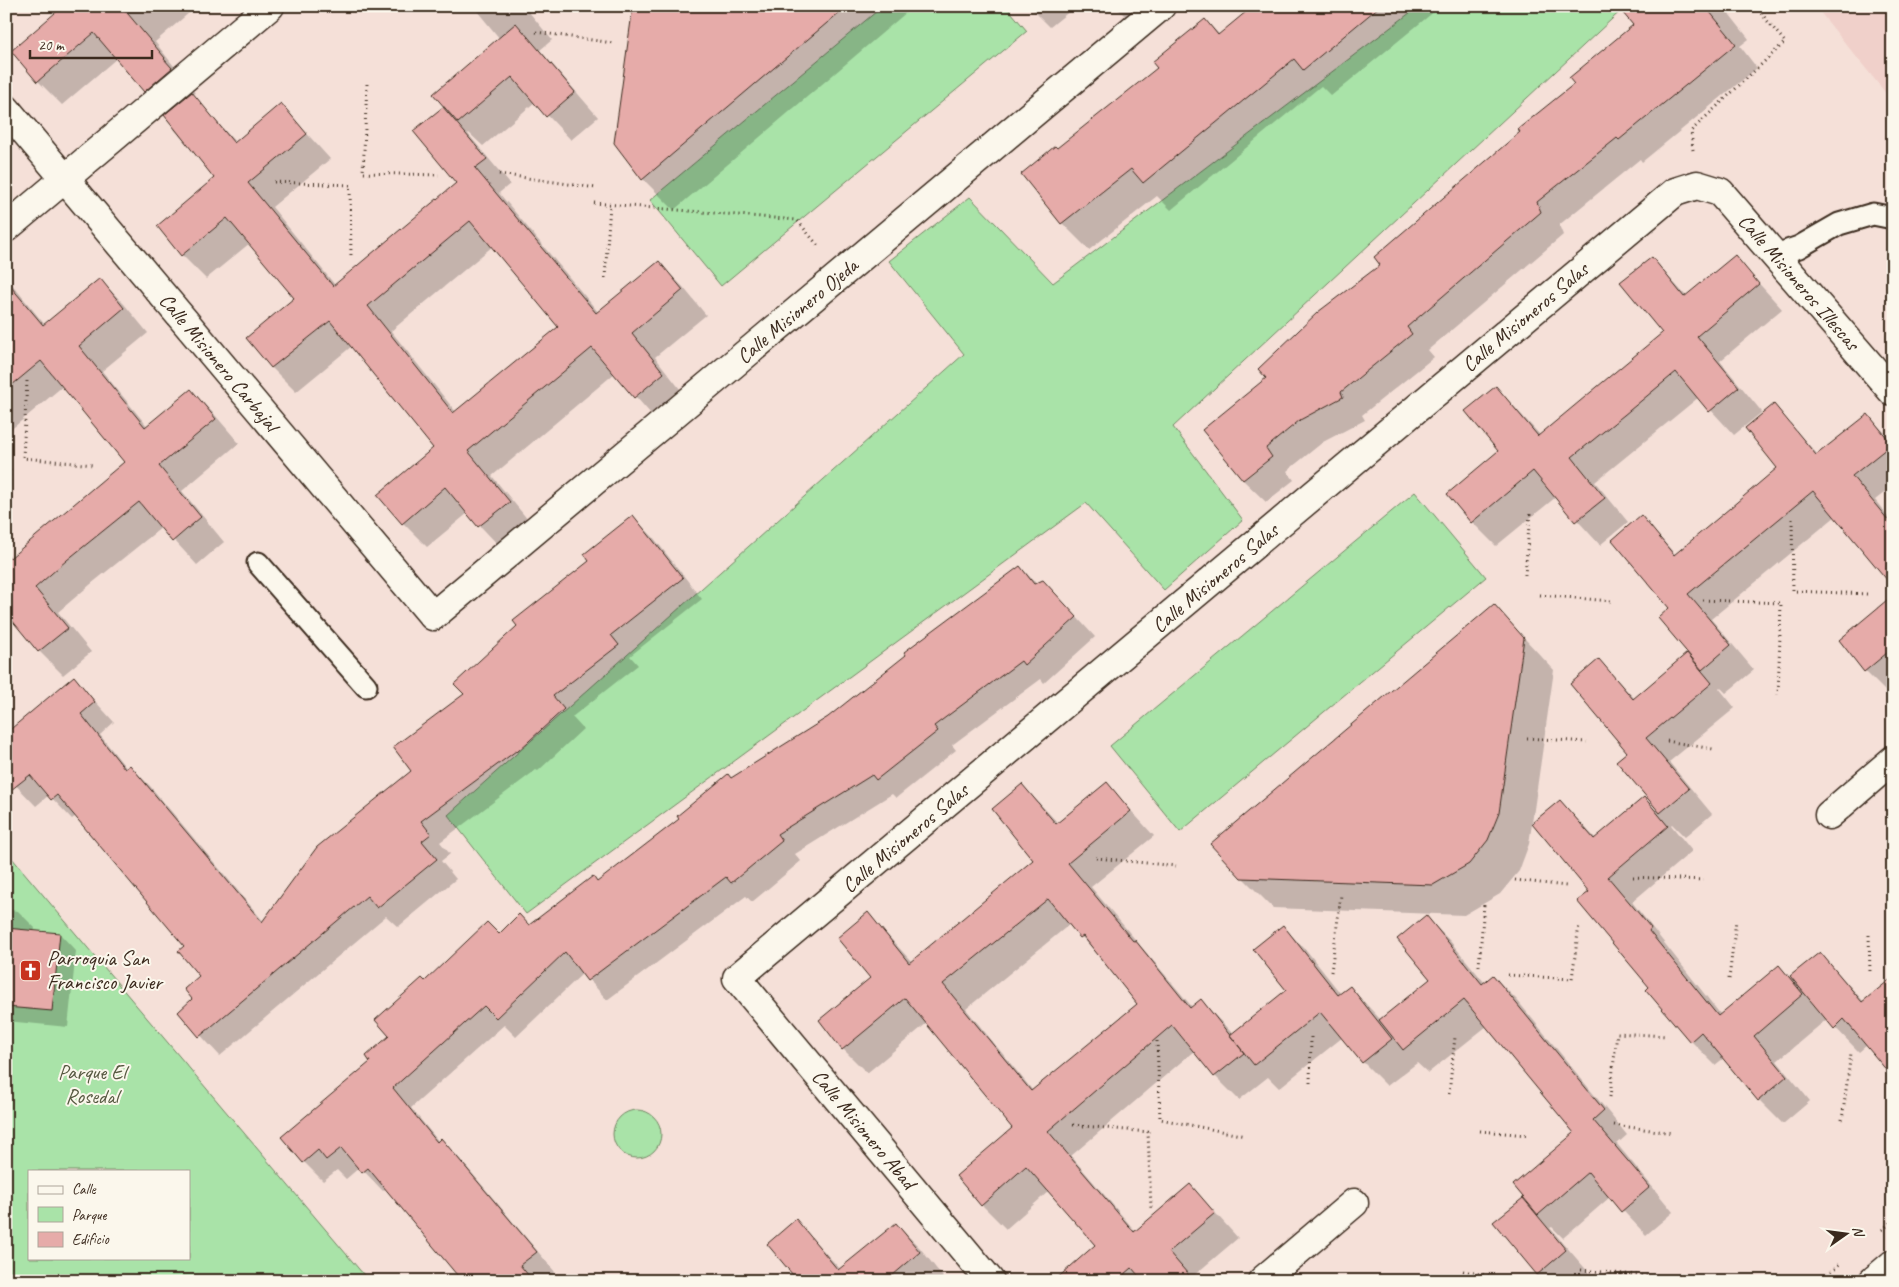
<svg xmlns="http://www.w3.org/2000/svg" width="1899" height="1287" font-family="Caveat,sans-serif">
  <rect width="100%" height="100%" fill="#f5e0d8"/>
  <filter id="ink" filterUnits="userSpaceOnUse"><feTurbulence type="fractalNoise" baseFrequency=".02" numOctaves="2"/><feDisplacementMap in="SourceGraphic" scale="10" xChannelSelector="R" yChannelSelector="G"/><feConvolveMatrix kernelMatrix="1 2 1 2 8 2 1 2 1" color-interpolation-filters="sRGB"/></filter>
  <g filter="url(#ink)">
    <path fill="#f0d0ca" d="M1815,6H1893V102Z"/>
    <g fill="#a9e3a8" stroke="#728663" fill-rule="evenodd">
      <path d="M883,6H1006L1027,31L721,286L650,200Z"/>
      <path d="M1419,6H1626L1173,427L1243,520L1164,590L1086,503L526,914L448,815L964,354L889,261L970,197L1053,283Z"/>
      <path d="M1415,492L1486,577L1180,832L1110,746Z"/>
      <path d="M6,851L369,1281H6ZM29,1171H189V1258H29Z"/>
      <circle cx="637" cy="1134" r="24"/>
    </g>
    <g fill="#0003" fill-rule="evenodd">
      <path d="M56,6H197L155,42L195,93L193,95L236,143L281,105L330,159L272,207L335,285L458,183L443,108L456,122L457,120L500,39L473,6H524L552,40L540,50L598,117L571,140L535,102L483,146L469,133L468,134L510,184L499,193L599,313L659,263L683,287L706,315L655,357L687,398L658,422L615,373L492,476L533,526L503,550L468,513L427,547L403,523L435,449L352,346L296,392L272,368L248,338L295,298L250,243L206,279L182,255L216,178L173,128L175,126L168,114L117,58L62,105L38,81L60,11ZM493,246L559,327L456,412L391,331Z"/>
      <path d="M634,6H914L674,210L643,179Z"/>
      <path d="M1029,6H1076L1050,27Z"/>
      <path d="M1115,6H1157L1134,25Z"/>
      <path d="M1255,6H1441L1331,96L1321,86L1171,210L1157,196L1089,250L1062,223L1023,174L1057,150L1158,69L1205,20L1220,35Z"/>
      <path d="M1646,6H1723L1749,39L1740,46L1757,68L1642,162L1640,159L1559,225L1563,235L1428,350L1434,357L1362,415L1365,420L1323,442L1287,471L1294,480L1266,502L1243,480L1204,430L1268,378L1381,265L1576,85L1635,25Z"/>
      <path d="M1735,257L1782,309L1720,361L1762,412L1734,435L1699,397L1595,482L1628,522L1600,545L1556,497L1496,546L1472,522L1500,451L1496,387L1540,435L1663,334L1651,258L1687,297Z"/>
      <path d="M6,277L45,325L100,280L124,304L148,333L102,371L148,427L191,391L215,415L239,443L182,491L224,542L197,565L162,527L91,584L58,612L91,652L63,675L39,651L6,611L126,462L63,386L8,432L6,431Z"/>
      <path d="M1773,406L1818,455L1868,416L1893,441V486L1875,500L1893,523V585L1836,516L1711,619L1754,670L1726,693L1720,687L1719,688L1735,708L1669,762L1712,814L1685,837L1672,824L1671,825L1692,851L1632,902L1721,1015L1779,966L1790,978L1820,953L1864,1002L1867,1045L1859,1052L1827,1019L1777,1061L1810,1101L1783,1124L1759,1100L1724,1058L1715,1065L1691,1041L1651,987L1591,892L1560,801L1596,839L1644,798L1656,810L1657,809L1629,752L1599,661L1635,699L1695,660L1671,608L1641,517L1676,555L1779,468Z"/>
      <path d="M633,517L653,537L702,599L630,656L638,665L572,717L583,729L538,771L536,770L440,842L450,854L441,861L456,879L398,927L386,916L220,1056L179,1012L194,999L201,976L185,946L76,816L72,819L49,795L36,806L6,775L74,678L114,722L100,735L127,769L130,766L150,786L264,922L412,771L466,695Z"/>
      <path d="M1020,567L1037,584L1062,601L1095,637L1044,683L1041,679L952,745L956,750L896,798L892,794L795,854L801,861L752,902L746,896L607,1000L583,973L516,1037L504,1025L411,1108L439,1142L441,1140L460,1159L555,1272L552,1274L557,1281H464L386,1188L383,1191L360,1167L346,1179L337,1170L323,1181L304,1162L425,982L499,935L529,926L593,878L598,883L732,780L829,718Z"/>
      <path d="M1893,597V692L1889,695L1865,671Z"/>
      <path d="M1494,606L1554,670L1529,844L1519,871L1500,894L1464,915L1273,908L1242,877Z"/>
      <path d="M1107,784L1154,836L1091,887L1193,1008L1201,1001L1233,1034L1287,990L1283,927L1307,951L1341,994L1350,987L1381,1020L1432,980L1426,917L1450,941L1485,983L1493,976L1517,1000L1627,1135L1617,1144L1673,1212L1646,1235L1610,1197L1563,1238L1552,1227L1550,1228L1590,1274L1582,1281H1530L1538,1274L1523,1200L1534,1211L1536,1210L1576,1134L1487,1026L1428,1073L1417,1063L1387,1086L1363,1062L1343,1037L1279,1088L1268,1077L1239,1100L1215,1076L1194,1051L1071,1156L1136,1232L1190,1185L1238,1238L1192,1277L1196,1281H1056L1097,1245L1049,1191L1006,1229L982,1205L1014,1128L927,1023L867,1073L843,1049L871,978L868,914L912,962L1035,860L1022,785L1058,823ZM1070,924L1105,962L1139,1004L1033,1091L966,1009Z"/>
      <path d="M6,897L10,901L9,910L18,911L35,928L34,932L60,934L76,951L68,1027L6,1021Z"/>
      <path d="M796,1221L841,1270L896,1224L920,1248L943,1277L939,1281H799Z"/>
    </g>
    <g fill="#e6aba9" stroke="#3b2a1e" fill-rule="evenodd">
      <path d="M63,6H125L123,8L165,58L164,59L172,68L144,92L94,33L37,82L11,51Z"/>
      <path d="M633,6H847L642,180L614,143Z"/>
      <path d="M1253,6H1380L1303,70L1294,59L1143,183L1131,169L1061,224L1021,174L1055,146L1057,148L1157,68L1152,62L1205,19L1218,35Z"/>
      <path d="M1617,6H1705L1736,44L1619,140L1617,138L1537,202L1541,212L1407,327L1412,334L1341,392L1343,397L1300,420L1266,448L1272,457L1243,480L1202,430L1266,378L1258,369L1318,312L1380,265L1374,257L1520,132L1518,129L1574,84L1569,78L1633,25Z"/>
      <path d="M516,23L575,92L546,117L512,77L458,123L433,94Z"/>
      <path d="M192,92L234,143L281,103L307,134L248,183L333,286L456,183L413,131L443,107L487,159L475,168L596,313L659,261L683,290L632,333L664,373L634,398L592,348L468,451L510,502L478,527L445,487L402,524L377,495L433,448L330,321L271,368L246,338L294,298L227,218L181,256L157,226L214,178L164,115ZM470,221L558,327L453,413L368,306Z"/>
      <path d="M1735,255L1759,284L1697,336L1739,387L1709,412L1676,372L1624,415L1572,457L1605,498L1575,522L1533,471L1471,523L1447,494L1498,451L1465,411L1496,386L1538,436L1662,333L1620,282L1652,257L1684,297Z"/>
      <path d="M100,278L124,308L79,346L145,427L191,389L216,419L159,466L201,517L172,542L139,502L67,560L35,588L68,628L38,652L6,613V553L10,558L124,462L41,361L6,390V281L43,325Z"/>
      <path d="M1774,404L1816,455L1868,414L1892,444L1852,476L1893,526V587L1813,491L1688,594L1731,645L1702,670L1658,618L1669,608L1612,540L1641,515L1674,555L1730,508L1777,468L1745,428Z"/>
      <path d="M633,515L683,578L611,635L619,645L553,696L564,709L517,752L516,751L421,821L431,834L422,841L437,859L377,908L367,896L199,1037L178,1012L192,999L184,989L199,976L178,951L184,946L57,795L51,800L30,775L6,794V733L74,676L95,702L81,714L125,769L130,765L262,922L317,847L411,771L393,747L464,694L454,684L517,626L513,621L589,561L584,554Z"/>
      <path d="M1020,566L1034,584L1043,580L1077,617L1024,665L1021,661L934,726L938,731L876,780L872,775L777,834L782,841L731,883L726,877L587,981L565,952L496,1018L484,1006L393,1088L437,1142L441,1138L537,1252L520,1265L533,1281H462L368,1168L362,1173L341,1148L326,1160L318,1150L303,1163L281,1137L370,1062L366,1056L389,1036L375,1020L422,978L425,981L487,922L499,934L519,914L529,925L593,876L597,882L679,819L677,816L728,774L731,778L828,717L906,655L904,652Z"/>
      <path d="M1893,595V648L1864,672L1839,640Z"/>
      <path d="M1494,604L1524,638L1499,813L1488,840L1469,864L1433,885L1241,878L1210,844Z"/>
      <path d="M1687,653L1712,683L1646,738L1689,789L1660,813L1616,761L1627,752L1570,684L1599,659L1633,699Z"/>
      <path d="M1107,782L1131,811L1068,863L1133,941L1135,940L1190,1008L1201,999L1244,1053L1214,1077L1172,1025L1048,1131L1134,1232L1190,1184L1215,1213L1169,1252L1194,1281H1143L1132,1268L1117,1281H1054L1095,1245L1026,1166L981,1206L956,1176L1012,1128L905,998L842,1050L819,1020L870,978L837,938L868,912L909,963L1033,860L992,809L1022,784L1056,824ZM1048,899L1080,938L1083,936L1137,1004L1031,1091L943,984Z"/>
      <path d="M1644,797L1668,826L1608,877L1651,928L1649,931L1718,1016L1779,965L1803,994L1754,1036L1787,1076L1758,1101L1701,1032L1690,1042L1646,990L1649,987L1577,901L1589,892L1532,823L1560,800L1594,839Z"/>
      <path d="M1426,915L1482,984L1493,975L1604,1110L1593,1120L1650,1187L1621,1212L1588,1172L1538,1215L1513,1185L1574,1133L1464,1000L1403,1050L1379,1020L1430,979L1397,939Z"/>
      <path d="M1283,925L1338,995L1350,986L1392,1039L1362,1063L1320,1012L1254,1065L1230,1035L1286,990L1253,949Z"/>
      <path d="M6,928L60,933L52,1011L6,1007Z"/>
      <path d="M1820,952L1862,1002L1893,977V1078L1844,1019L1834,1029L1790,976Z"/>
      <path d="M1523,1198L1566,1250L1537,1275L1493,1222Z"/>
      <path d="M796,1219L838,1270L896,1223L920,1252L886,1281H798L767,1244Z"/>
    </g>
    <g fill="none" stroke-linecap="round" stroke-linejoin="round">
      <defs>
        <g id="lane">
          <path d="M1776,255L1799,247L1839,224L1873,214L1893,218"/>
          <path d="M258,563L366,686"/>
        </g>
        <g id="street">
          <path d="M6,109L433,616L1161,6"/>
          <path d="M6,228L270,6"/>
          <path d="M1829,815L1893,760"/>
          <path d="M990,1281L737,978L1675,192L1697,185L1720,192L1893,392"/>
          <path d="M1262,1281L1354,1203"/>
        </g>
        <path id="secondary" d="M1873,1281L1893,1264"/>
      </defs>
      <use href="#lane" stroke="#3b2a1e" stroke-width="25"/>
      <use href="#street" stroke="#3b2a1e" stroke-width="31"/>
      <use href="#secondary" stroke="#3b2a1e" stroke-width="31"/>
      <g stroke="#3b2a1e" stroke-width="3" stroke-dasharray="1 4" stroke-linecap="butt">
        <path d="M536,32L613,43"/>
        <path d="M367,84L363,173L439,175"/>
        <path d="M1693,150L1691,131L1785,42L1755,6"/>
        <path d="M499,174L596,188"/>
        <path d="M274,182L350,185L351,257"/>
        <path d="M594,203L797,220L820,248"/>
        <path d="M605,278L610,205"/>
        <path d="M27,381L23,458L94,465"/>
        <path d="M6,468L10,469L6,534"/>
        <path d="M1792,519L1793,591L1868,594"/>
        <path d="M1525,575L1530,514"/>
        <path d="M1540,595L1611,601"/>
        <path d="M1703,600L1781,603L1778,695"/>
        <path d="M1527,738L1587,742"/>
        <path d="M1667,741L1713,749"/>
        <path d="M1096,858L1176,866"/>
        <path d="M1633,877L1703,880"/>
        <path d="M1515,880L1566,886"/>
        <path d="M1869,935L1870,972"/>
        <path d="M1479,966L1484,905"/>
        <path d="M1331,972L1341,895"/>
        <path d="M1508,975L1572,979L1579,925"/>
        <path d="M1729,979L1736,920"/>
        <path d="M1157,1041L1160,1119L1245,1136"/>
        <path d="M1310,1083L1311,1037"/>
        <path d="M1449,1094L1455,1037"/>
        <path d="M1610,1097L1617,1033L1666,1036"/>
        <path d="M1842,1120L1851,1053"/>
        <path d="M1073,1125L1148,1132L1151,1208"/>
        <path d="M1614,1125L1673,1133"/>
        <path d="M1480,1131L1528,1135"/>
        <path d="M1882,1230L1893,1221"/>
        <path d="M1581,1270L1657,1277"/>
        <path d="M1463,1271L1496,1277"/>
        <path d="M1819,1281L1842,1262"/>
      </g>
      <use href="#lane" stroke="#fbf7ec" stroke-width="21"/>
      <use href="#street" stroke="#fbf7ec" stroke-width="28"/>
      <use href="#secondary" stroke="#fbf7ec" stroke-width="28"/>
    </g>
  </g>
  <defs>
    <symbol id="church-square" viewBox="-11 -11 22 22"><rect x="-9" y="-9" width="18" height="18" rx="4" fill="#c8321e" stroke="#fbf7ec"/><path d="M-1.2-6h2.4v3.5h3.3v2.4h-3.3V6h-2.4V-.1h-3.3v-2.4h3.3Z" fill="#fff"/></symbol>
  </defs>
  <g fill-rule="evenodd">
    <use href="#church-square" x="18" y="958" width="25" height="25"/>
  </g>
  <g text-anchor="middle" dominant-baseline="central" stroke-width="4" stroke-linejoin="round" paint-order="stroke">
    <g font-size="21" fill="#3b2a1e" stroke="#fbf7ec">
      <text transform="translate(1799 282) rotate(49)">Calle Misioneros Illescas</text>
      <text transform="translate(797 311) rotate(-40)">Calle Misionero Ojeda</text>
      <text transform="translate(1525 317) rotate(-40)">Calle Misioneros Salas</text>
      <text transform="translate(219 362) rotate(50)">Calle Misionero Carbajal</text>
      <text transform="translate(1215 578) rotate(-40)">Calle Misioneros Salas</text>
      <text transform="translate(905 838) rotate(-40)">Calle Misioneros Salas</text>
      <text transform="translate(864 1129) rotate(50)">Calle Misionero Abad</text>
    </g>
    <g font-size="21" fill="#3b2a1e" stroke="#fbf7ec" text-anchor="start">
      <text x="47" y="958">Parroquia San<tspan x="47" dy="24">Francisco Javier</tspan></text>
    </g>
    <g font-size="21" fill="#565840" stroke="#fbf7ec">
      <text x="92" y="1072">Parque El<tspan x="92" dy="24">Rosedal</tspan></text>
    </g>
  </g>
  <rect width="1899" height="1287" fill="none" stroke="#fbf7ec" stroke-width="25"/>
  <rect x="12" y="12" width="1874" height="1262" fill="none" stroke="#3b2a1e" stroke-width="2" filter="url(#ink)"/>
  <rect x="28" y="1170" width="162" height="90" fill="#fbf7ec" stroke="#aea59a"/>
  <rect x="38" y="1186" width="25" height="8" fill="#fbf7ec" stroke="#aea59a"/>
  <text x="72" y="1194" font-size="15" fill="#3b2a1e">Calle</text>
  <rect x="38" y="1207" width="25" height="15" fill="#a9e3a8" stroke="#aea59a"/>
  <text x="72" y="1220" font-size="15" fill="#3b2a1e">Parque</text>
  <rect x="38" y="1232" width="25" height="15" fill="#e6aba9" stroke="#aea59a"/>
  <text x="72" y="1244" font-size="15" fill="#3b2a1e">Edificio</text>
  <g transform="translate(1846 1234) rotate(76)" stroke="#fbf7ec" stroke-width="4" paint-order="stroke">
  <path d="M0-4L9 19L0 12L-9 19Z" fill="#3b2a1e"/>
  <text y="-8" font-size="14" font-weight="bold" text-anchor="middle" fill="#3b2a1e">N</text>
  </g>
  <path d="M30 50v8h122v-8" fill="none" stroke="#3b2a1e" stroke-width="2.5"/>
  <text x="38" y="50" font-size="15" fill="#3b2a1e" stroke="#fbf7ec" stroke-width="4" paint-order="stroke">20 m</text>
</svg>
